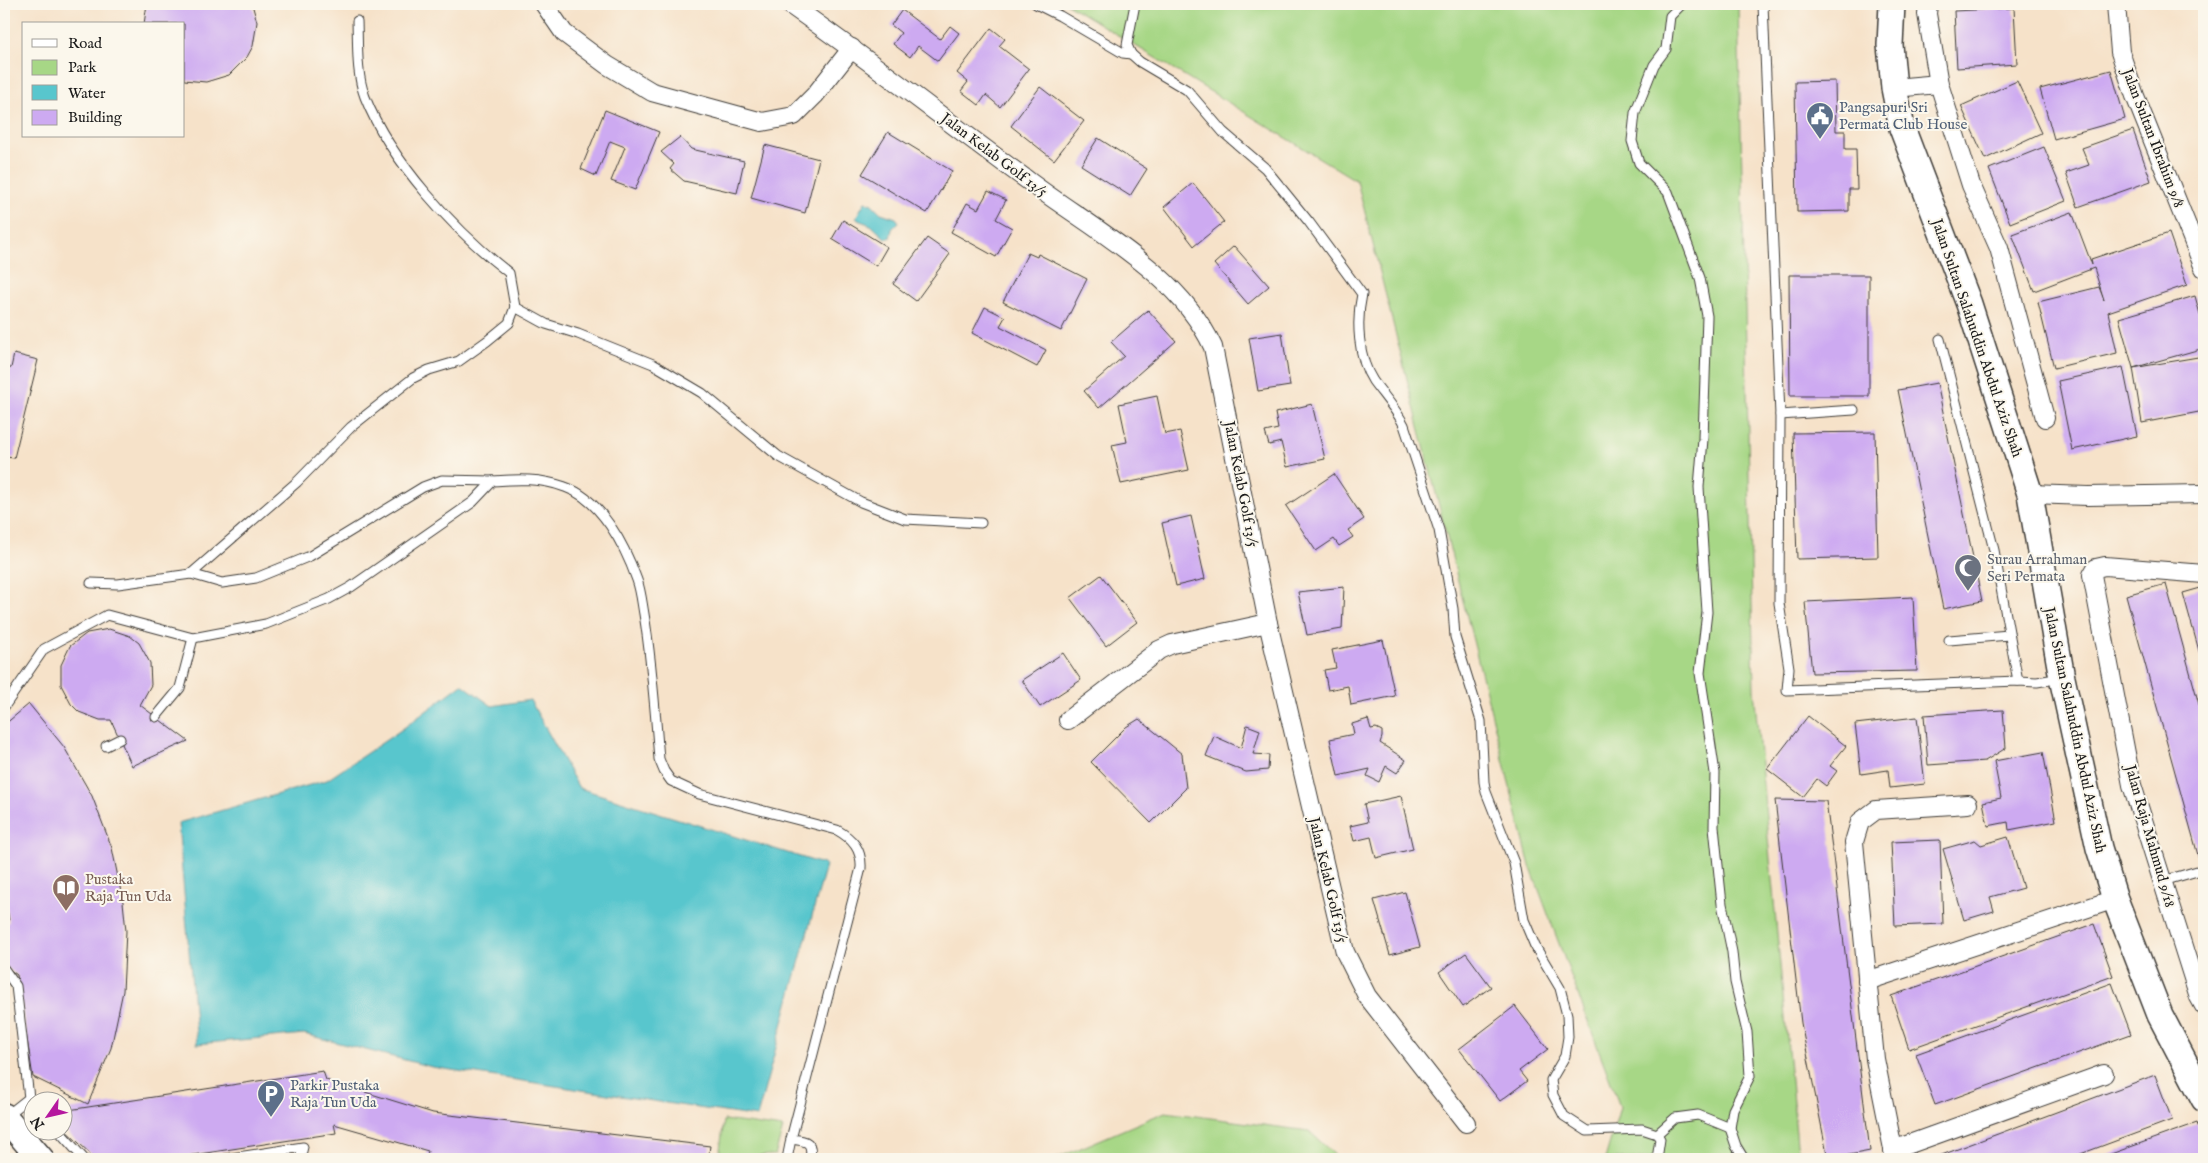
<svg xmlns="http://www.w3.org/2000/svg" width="2208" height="1163" font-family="'IM FELL English',serif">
  <rect width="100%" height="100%" fill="#fbf7ec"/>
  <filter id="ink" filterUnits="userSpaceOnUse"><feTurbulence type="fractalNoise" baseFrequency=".02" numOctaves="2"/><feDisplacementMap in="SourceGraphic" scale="10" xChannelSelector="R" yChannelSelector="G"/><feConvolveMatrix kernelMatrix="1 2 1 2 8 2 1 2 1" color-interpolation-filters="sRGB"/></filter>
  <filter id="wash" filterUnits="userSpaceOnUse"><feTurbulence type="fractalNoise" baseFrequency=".0096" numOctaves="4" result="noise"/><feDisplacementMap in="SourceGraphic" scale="20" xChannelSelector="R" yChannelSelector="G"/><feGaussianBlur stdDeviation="1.12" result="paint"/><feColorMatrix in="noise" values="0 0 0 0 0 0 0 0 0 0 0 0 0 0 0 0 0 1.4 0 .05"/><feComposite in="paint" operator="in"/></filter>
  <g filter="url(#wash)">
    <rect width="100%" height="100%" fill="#f6e2c9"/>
    <g fill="#a7d786" stroke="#627a51">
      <path d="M1067,4H1738L1754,690L1797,1144L1801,1159H1605L1620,1107L1530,866L1357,181Z"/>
      <path d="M1165,1112L1309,1131L1339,1159H1055Z"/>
      <path d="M724,1120L783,1128L775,1155L719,1157Z"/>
    </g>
    <g fill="#58c6cd" stroke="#3a7174">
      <path d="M865,202L872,204L881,213L896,218L899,222L892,229L890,238H885L871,225L858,220L856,217Z"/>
      <path d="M462,684L492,706L530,700L579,788L826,865L757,1117L432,1067L304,1034L197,1044L178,823L327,780L401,730Z"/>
    </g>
    <g id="blocks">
      <g fill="#cdaaf1">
        <path d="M147,4H252L257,22L253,46L247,57L229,75L206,82L184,80V24H144Z"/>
        <path d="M2014,8L2017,64L1957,68L1954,11Z"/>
        <path d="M902,10L940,39L950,26L959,33L938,61L918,46L910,57L893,44L901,33L891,25Z"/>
        <path d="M991,28L1005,39L999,46L1029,69L1000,107L986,95L979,105L961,91L968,82L957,73Z"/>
        <path d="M2111,70L2125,119L2054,139L2040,89Z"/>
        <path d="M1835,81L1836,131H1845V149H1856L1857,189H1849V211L1797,212L1795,82Z"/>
        <path d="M2017,81L2041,133L1985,159L1961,106Z"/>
        <path d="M1040,87L1084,121L1054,160L1011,126Z"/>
        <path d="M605,110L659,132L635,190L611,181L625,147L610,141L596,176L581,169Z"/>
        <path d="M2133,130L2151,181L2078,207L2066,173L2089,165L2082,148Z"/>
        <path d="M888,132L952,171L927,213L862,174Z"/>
        <path d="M680,137L691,149L744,161L737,193L684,181L670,169L674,164L661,152Z"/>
        <path d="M1098,138L1147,169L1130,196L1081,165Z"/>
        <path d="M765,145L819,159L805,213L751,198Z"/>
        <path d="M2044,147L2066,201L2010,223L1989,169Z"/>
        <path d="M1193,183L1224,222L1194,246L1164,207Z"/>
        <path d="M988,191L1006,200L996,219L1012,228L996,257L951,232L967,203L978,209Z"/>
        <path d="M2072,212L2092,265L2091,259L2169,233L2187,285L2108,312L2117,353L2054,368L2038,302L2099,287L2104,300L2094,268L2034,291L2012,234Z"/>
        <path d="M843,220L887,247L876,266L832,239Z"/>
        <path d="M927,238L950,254L916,301L893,284Z"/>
        <path d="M1234,246L1269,286L1248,304L1214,264Z"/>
        <path d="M1028,253L1037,257L1038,254L1087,279L1061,331L1003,302Z"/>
        <path d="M1789,275H1869V396H1790Z"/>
        <path d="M2195,296L2204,329V348L2133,368L2204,356V411L2142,423L2133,368L2119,318Z"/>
        <path d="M985,307L1005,317L1000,326L1046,350L1037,367L972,333Z"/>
        <path d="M1148,310L1176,341L1099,408L1084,391L1124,356L1111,342Z"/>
        <path d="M1282,333L1290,386L1258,391L1249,338Z"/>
        <path d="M14,354L38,360L14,458L6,457L4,448V370L11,368Z"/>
        <path d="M2123,367L2137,436L2072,450L2058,381Z"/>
        <path d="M1937,383L1982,601L1943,609L1898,390Z"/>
        <path d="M1157,396L1165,434L1180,431L1189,470L1121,484L1112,445L1127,442L1119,404Z"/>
        <path d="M1312,404L1325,459L1287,467L1281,442L1269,445L1265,432L1278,429L1275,413Z"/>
        <path d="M1875,432L1878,557L1797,559L1793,433Z"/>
        <path d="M1334,474L1364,519L1348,530L1353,537L1339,546L1334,539L1316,551L1286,506Z"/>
        <path d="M1191,516L1205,579L1176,586L1162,523Z"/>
        <path d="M1101,575L1137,622L1106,646L1070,598Z"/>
        <path d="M2166,584L2204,723V858L2199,859L2126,595Z"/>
        <path d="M1344,587L1342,629L1307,635L1298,592Z"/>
        <path d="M2204,587V669L2183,593Z"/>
        <path d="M1913,597L1917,671L1812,673L1805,602Z"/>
        <path d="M109,629L130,636L139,643L150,663L151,685L140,705L188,741L132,766L111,720H100L79,712L71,704L61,685V665L70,646L87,633Z"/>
        <path d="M1383,640L1395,696L1351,705L1348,686L1328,690L1324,670L1336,668L1332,650Z"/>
        <path d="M1063,653L1081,680L1040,707L1022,680Z"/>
        <path d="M29,704L64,747L92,796L112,848L123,902L126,931L123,991L111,1048L88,1104L33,1077L17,975L5,966L4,961V928L9,921L4,889V725Z"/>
        <path d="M2003,710L2006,748L1985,761L1928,765L1924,715Z"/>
        <path d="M1808,716L1846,746L1830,766L1837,771L1826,786L1817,779L1803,797L1767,769Z"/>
        <path d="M1917,717L1925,784L1890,788L1888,770L1861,774L1855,724Z"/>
        <path d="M1139,719L1182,754L1186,788L1151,823L1091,762L1126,727Z"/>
        <path d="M1368,719L1371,729L1376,728L1382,731V737L1380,743L1406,760L1397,773L1386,766L1379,782L1367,776L1370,769L1338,776L1330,739L1354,734L1352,724Z"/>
        <path d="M1247,725L1260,730L1253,754L1269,755L1268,770L1246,772L1206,756L1214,736L1241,748Z"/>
        <path d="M2043,752L2056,821L2009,830L2008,822L1988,826L1983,802L2001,798L1994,761Z"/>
        <path d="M1401,796L1413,849L1376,858L1371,837L1354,841L1350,826L1368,822L1364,804Z"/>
        <path d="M1775,800L1826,801L1870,1151L1828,1159L1801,1023Z"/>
        <path d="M2008,837L2023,888L1990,897L1994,911L1964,920L1943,849L1975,840L1981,845Z"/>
        <path d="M1940,840L1943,924L1895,926L1891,842Z"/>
        <path d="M1405,892L1420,947L1390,955L1374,900Z"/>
        <path d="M2094,924L2113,976L1909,1049L1891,996Z"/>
        <path d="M1466,953L1491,987L1463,1007L1439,972Z"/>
        <path d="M2112,983L2131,1034L1935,1105L1916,1054Z"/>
        <path d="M1515,1006L1548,1049L1519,1071L1527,1081L1500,1101L1459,1049Z"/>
        <path d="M323,1071L326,1080L433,1113L710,1146L708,1159H426L428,1151L334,1124L336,1133L167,1159H96L62,1127V1111Z"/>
        <path d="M2155,1075L2172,1120L2067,1159H1931Z"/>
        <path d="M2197,1123L2204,1142V1159H2097Z"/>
      </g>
    </g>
  </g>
  <g filter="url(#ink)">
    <use href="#blocks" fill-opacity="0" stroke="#3d3a36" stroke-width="1"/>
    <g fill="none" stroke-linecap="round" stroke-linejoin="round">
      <defs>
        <g id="lane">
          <path d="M1036,4L1060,16L1123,53L1131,54"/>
          <path d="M1135,4L1127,45L1131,54L1140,62L1187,90L1223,132L1265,168L1309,222L1362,294C1356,321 1358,358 1373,381C1384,396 1396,409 1404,425L1439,530L1453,609L1455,637L1481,721L1484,782L1486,792L1514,863L1524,920L1535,946L1560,988L1567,1015L1568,1037L1565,1056L1551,1080L1553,1095L1564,1116L1587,1131L1642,1129L1657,1134L1660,1139L1657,1159"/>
          <path d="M1682,4L1670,16L1666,49L1654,65L1635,113L1632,141L1639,163L1668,192L1700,278L1707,316L1703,439L1699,487L1707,612L1700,673L1715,773L1714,827L1722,904L1732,952L1735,982L1747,1032L1750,1076L1733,1110L1730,1128L1736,1146L1744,1159"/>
          <path d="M1763,4L1780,415L1779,603L1789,668L1787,690L2018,681L2037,682L2062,678"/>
          <path d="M357,21C358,45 356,73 365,97C390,161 455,231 509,273L515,307"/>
          <path d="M1940,339L1994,550L2018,681"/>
          <path d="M1780,415L1854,410"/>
          <path d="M191,574L297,482L351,427L413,378L429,370L459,361L487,341L509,323L515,307L546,324L578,334L653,364L702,393L778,456L861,502L905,519L981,523"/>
          <path d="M91,583L118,584L191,574L222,583L256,578L310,556L423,487L442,480L493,481"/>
          <path d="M1949,640L2009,635"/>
          <path d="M4,707L44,649L107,615L193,638L266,624L329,599L351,587L473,502L493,481C517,479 541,478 565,487C601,499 625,546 637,580C641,591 642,603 644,614C652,662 655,710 659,759L664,771L671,781L699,794L837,830C853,839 862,850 861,868L791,1139L787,1159"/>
          <path d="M156,717L180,688L193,638"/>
          <path d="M106,746L120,739"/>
          <path d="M2163,881L2204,869"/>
          <path d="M4,969L16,986L29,1098L32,1103"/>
          <path d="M5,1117L29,1098"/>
          <path d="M58,1130L84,1159"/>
          <path d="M1657,1134L1675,1118L1698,1115L1730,1128"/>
          <path d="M791,1139C807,1141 813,1141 810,1159"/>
          <path d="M225,1159L303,1147L300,1159"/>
        </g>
        <g id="street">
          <path d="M544,4L564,33L607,65L652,92L762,122L794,116L815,95L852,48"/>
          <path d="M789,4C871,61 949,123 1030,182C1094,230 1179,273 1213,347L1268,623L1345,952L1367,996L1466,1123"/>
          <path d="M1928,4L1927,14L1939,84L1971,185L1999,248L2045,418"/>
          <path d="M2116,4L2120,52L2135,96L2204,268"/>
          <path d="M1894,88L1939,84"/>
          <path d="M2030,494L2088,496L2204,494"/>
          <path d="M2204,574L2105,566L2096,568L2092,575L2132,785L2199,997L2204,1006"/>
          <path d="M1068,720L1159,650L1172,644L1268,623"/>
          <path d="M1867,981L2115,899"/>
          <path d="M1893,1150L2104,1074"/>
          <path d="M1895,1159L1875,1059L1854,842L1860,822L1876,810L1968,804"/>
        </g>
        <g id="secondary">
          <path d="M1892,4L1890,45L1894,88L1902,128L1969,304L2030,494L2062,678L2099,848L2115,899L2160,1015L2204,1099"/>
          <path d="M4,1116L41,1159"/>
        </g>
      </defs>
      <use href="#lane" stroke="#3d3a36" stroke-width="11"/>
      <use href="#street" stroke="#3d3a36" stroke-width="20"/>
      <use href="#secondary" stroke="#3d3a36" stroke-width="28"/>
      <use href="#lane" stroke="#fff" stroke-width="9"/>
      <use href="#street" stroke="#fff" stroke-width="18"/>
      <use href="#secondary" stroke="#fff" stroke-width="25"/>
    </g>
  </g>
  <defs>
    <symbol id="civic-pin" viewBox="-11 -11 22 30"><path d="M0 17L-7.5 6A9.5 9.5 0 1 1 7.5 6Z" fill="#5c6f8a" stroke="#fbf7ec"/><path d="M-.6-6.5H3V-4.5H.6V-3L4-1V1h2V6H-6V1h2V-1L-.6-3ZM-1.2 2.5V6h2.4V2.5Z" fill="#fff"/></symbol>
    <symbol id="mosque-pin" viewBox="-11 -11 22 30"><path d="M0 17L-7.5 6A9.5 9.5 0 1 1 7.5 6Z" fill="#6b7280" stroke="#fbf7ec"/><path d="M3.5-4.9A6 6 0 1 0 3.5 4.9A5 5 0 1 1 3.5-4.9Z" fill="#fff"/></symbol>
    <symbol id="library-pin" viewBox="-11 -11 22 30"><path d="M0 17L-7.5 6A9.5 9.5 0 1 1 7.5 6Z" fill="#8d6e63" stroke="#fbf7ec"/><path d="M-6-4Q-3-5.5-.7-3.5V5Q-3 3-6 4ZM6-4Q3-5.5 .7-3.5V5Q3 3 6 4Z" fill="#fff"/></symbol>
    <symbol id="parking-pin" viewBox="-11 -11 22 30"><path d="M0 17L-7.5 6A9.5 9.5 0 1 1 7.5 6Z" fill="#5c6f8a" stroke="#fbf7ec"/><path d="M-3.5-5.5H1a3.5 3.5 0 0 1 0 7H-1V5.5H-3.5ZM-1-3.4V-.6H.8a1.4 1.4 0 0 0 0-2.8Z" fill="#fff"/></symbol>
  </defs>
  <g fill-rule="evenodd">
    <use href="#civic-pin" x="1804" y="100" width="32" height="43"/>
    <use href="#mosque-pin" x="1952" y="552" width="32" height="43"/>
    <use href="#library-pin" x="50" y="872" width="32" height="43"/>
    <use href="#parking-pin" x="255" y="1078" width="32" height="43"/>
  </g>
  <g text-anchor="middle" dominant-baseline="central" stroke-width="4" stroke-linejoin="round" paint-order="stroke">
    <g font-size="15" fill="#4e5e75" stroke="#fbf7ec" text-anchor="start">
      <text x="1839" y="107">Pangsapuri Sri<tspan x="1839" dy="17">Permata Club House</tspan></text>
      <text x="290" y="1085">Parkir Pustaka<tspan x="290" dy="17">Raja Tun Uda</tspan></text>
    </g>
    <g font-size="15" fill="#1c1c1c" stroke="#fbf7ec">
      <text transform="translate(2153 138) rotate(69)">Jalan Sultan Ibrahim 9/8</text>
      <text transform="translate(994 155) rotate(37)">Jalan Kelab Golf 13/5</text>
      <text transform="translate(1977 338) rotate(71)">Jalan Sultan Salahuddin Abdul Aziz Shah</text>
      <text transform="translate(1241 484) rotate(79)">Jalan Kelab Golf 13/5</text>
      <text transform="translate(2075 730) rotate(78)">Jalan Sultan Salahuddin Abdul Aziz Shah</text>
      <text transform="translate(2150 836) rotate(74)">Jalan Raja Mahmud 9/18</text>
      <text transform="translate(1328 880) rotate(77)">Jalan Kelab Golf 13/5</text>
    </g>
    <g font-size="15" fill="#5b616d" stroke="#fbf7ec" text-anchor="start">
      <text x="1987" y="559">Surau Arrahman<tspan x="1987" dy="17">Seri Permata</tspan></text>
    </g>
    <g font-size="15" fill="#785e54" stroke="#fbf7ec" text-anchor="start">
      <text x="85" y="879">Pustaka<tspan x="85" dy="17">Raja Tun Uda</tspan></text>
    </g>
  </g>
  <rect width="2208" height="1163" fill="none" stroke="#fbf7ec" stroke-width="20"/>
  <rect x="22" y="22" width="162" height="115" fill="#fbf7ec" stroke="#a29f99"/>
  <rect x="32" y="39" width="25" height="8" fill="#ffffff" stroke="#a29f99"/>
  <text x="68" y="48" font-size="15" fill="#1c1c1c">Road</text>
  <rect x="32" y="60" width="25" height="15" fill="#a7d786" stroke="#a29f99"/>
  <text x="68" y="72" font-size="15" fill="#1c1c1c">Park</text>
  <rect x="32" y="85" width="25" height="15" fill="#58c6cd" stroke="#a29f99"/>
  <text x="68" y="98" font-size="15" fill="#1c1c1c">Water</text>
  <rect x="32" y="110" width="25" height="15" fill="#cdaaf1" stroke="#a29f99"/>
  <text x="68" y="122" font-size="15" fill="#1c1c1c">Building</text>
  <g transform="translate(48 1116) rotate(236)"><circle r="24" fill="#fbf7ec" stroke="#a29f99"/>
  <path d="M0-4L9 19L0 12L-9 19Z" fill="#b5179e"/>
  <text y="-8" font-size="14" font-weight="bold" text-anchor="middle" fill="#1c1c1c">N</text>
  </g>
</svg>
